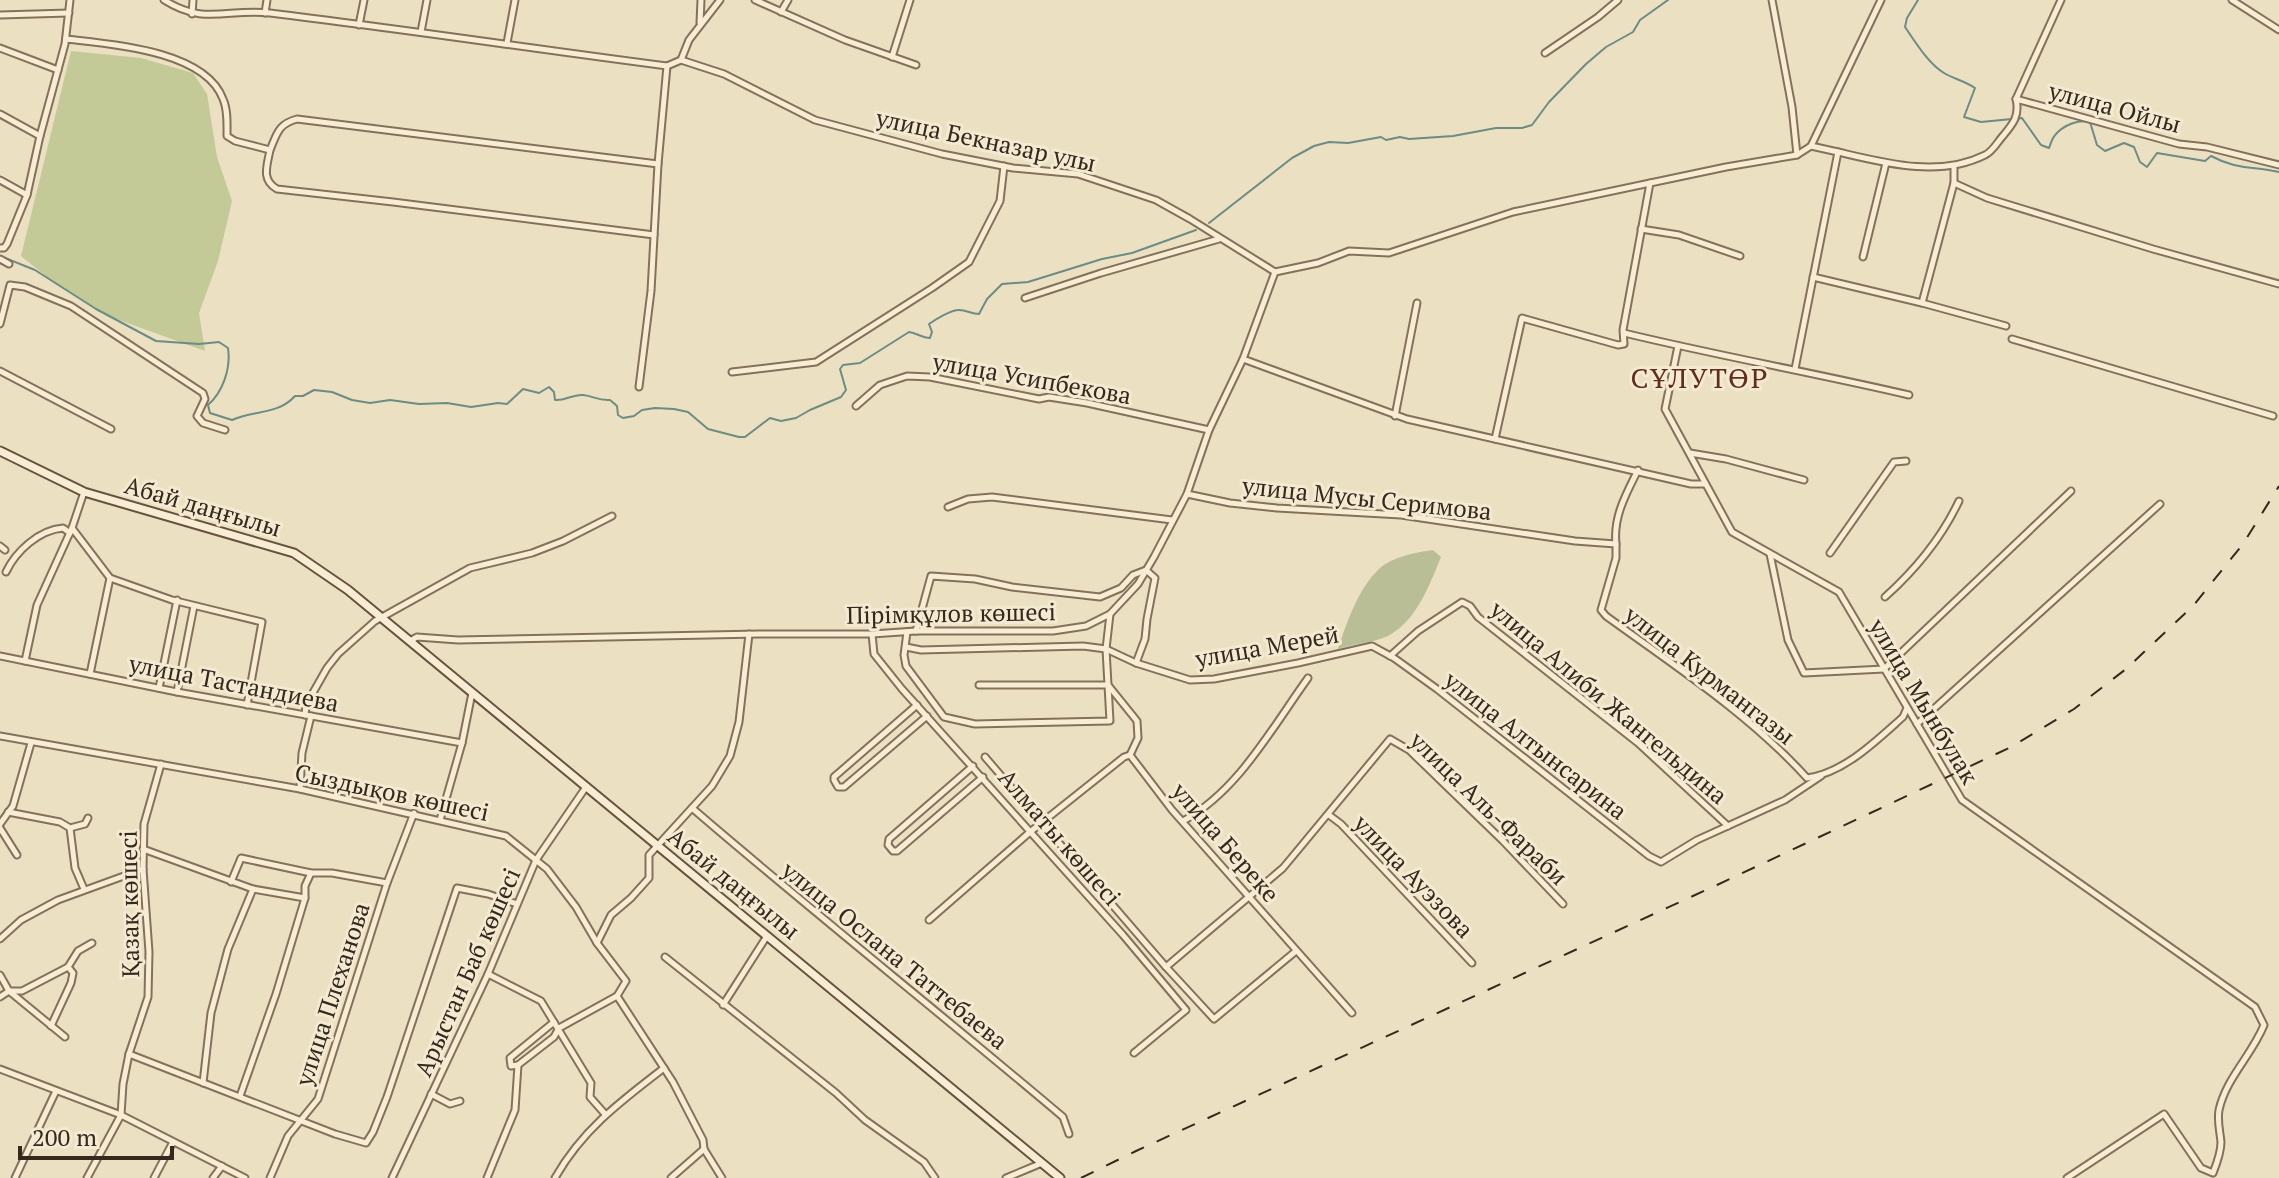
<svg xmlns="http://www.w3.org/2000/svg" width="2279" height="1178" font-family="'PT Serif',serif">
  <rect width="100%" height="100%" fill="#ece0c2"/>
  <path fill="#c3c997" d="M71,51L141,58L193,73L207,94L217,157L232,201L218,261L199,313L205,351L108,316L57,285L21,256Z"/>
  <path fill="#b9be96" d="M1433,550L1441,557C1429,586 1417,620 1388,636C1373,643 1353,644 1338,649C1347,622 1358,589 1379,569C1392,557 1416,552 1433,550Z"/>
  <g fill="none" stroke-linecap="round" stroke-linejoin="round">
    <g stroke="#6c8c84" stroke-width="2">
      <path d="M1918,0L1907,18L1905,27C1916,43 1928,63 1944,73C1954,79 1965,81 1975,88L1964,117L1981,122L2022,118L2041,145L2049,148C2051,143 2052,138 2056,134C2064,125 2079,119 2090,122L2097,145L2105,151L2124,143L2134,147L2140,162L2147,167L2157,153L2205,161L2211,156C2237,170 2252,166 2279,172"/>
      <path d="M1209,223L1292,158L1314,146L1329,142L1348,143L1381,137L1386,140L1400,137L1409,139L1453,136L1496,128H1522L1532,125L1549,102L1586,64L1606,47L1633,32L1640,20L1668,0"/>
      <path d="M0,256L35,270L96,309L156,341L199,344L219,342L228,348C231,368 223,392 208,405L210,413L232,420C254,410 278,415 295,396H303L314,390L332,392L352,400L370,403L390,400L419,404L447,403L471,407L498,403L507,404L523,389L539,393L549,387L554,392L555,400C566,401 572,394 583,395C594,396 598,401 610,400L617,406L618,415L623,418L634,416L642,410L655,408L674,409L688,412L708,429L739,437H745L770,418L781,421L796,418L810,410L841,397L846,390L840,369L843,365L860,363L909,332C917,333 922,338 930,338L932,332L929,324C936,319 951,310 959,310C967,310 971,314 979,314L987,299L1002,284L1028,282L1102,259L1132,253L1196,230"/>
    </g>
    <defs>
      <g id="street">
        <path d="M164,0C205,26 227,8 270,13C403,29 535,49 667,66L681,60L724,74L815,120L942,154L1013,168L1078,174L1156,200L1190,219L1275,272"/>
        <path d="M755,0L845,40L916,65"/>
        <path d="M1772,0L1792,107L1797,155"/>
        <path d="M2232,0L2279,30"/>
        <path d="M781,12L788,0"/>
        <path d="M265,13L267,0"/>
        <path d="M192,14L193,0"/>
        <path d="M0,15L69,13"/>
        <path d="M700,23L701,0"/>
        <path d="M359,25L364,0"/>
        <path d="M421,32L427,0"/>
        <path d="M66,39C110,44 205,50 223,99C228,110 227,124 227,136L235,141L270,150C267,166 261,180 277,189L393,202L654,235"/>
        <path d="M507,43L515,0"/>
        <path d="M0,48L58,70"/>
        <path d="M1545,53L1598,17L1618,0"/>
        <path d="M892,57L910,0"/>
        <path d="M681,60L689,40L720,0"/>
        <path d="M2016,99L2061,0"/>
        <path d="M0,114L40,136"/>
        <path d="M270,150C277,134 278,124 297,119L658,164"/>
        <path d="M1838,152C1885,163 1939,178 1985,155C1992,152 1997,143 2002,137C2013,124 2020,116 2016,99L2179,144L2207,147L2279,165"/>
        <path d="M1954,166V183L1987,198L2153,249L2279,284"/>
        <path d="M0,180L27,195"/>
        <path d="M1954,183L1922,303L2006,326"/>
        <path d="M1641,229L1679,235L1740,256"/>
        <path d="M0,248H4L7,244L27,195L40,136L65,44L70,0"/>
        <path d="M1863,257L1886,163"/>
        <path d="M0,259L9,264"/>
        <path d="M1275,272L1318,263L1349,251L1389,253L1513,212L1726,167L1797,155L1811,146L1881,0"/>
        <path d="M1813,277L1922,303"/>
        <path d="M1025,298L1101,273L1219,239"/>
        <path d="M0,324L10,285L25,287L71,306L203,393L205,399L197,416L203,423L225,430"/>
        <path d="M1624,333C1719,356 1815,373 1909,395"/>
        <path d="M2012,339L2273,416"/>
        <path d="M1678,346L1665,409L1732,532L1839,592L1962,800L2255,1007L2264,1025C2252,1055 2226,1078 2219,1110C2217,1121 2220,1131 2221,1142C2221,1152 2217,1163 2213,1173L2201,1168L2164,1114L2067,1178"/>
        <path d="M1243,359L1407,419L1691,484H1705"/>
        <path d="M1795,369L1838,152L1811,146"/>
        <path d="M0,371L111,429"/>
        <path d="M732,372L816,362L932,288L969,262L1000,201L1004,166"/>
        <path d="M639,387L651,291L658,164L667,66"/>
        <path d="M856,406L880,385L907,376L930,377L1039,399L1049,397L1087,403L1209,430"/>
        <path d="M1395,416L1417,303"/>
        <path d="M1495,439L1522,318L1618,345L1624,344L1623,330L1650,183"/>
        <path d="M1690,453L1726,459L1804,480"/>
        <path d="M1187,494L1230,503L1277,508L1401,515L1575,541L1616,544V558L1601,610L1606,616C1675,666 1749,714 1807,778C1844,773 1876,741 1903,717L1907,708"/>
        <path d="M948,507L968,499L992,497L1172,520"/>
        <path d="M72,528L110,578L172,600L262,622L247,705"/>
        <path d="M1616,544C1613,517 1626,494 1638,470"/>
        <path d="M0,546L5,550"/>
        <path d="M1830,553L1894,462L1906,461"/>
        <path d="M1770,554L1788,640L1804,673L1884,669L2071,491"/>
        <path d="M6,572C16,551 39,530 63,528L70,533"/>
        <path d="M1885,597C1914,571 1942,537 1959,501"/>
        <path d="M916,631L931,576L975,579L1012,587L1100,597L1121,588L1133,575L1146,570L1155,578L1147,619L1145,639L1136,663"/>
        <path d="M907,632L904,655L906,666L944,717L975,724L1110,721L1106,649L1110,614"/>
        <path d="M872,634L874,654L902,689L1123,935L1186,1010L1134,1053"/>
        <path d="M410,641L417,637L458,640L759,634H872L916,631H1053L1086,626L1110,614L1138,584L1154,557L1187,494L1209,430L1243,359L1275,272"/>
        <path d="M906,647L921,650L1083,646L1106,649L1136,663L1190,680L1214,679L1298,663L1372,646L1394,658L1437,689L1649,856L1661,862L1697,840L1785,800L1821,776"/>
        <path d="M0,656L177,692L462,743"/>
        <path d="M1390,656L1418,631L1462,602L1470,606L1478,617L1638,743L1728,826"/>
        <path d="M25,661L37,605L72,528L84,492"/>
        <path d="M90,674L110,578"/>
        <path d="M979,685H1108L1137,721L1138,738L1130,755"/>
        <path d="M159,688L177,600"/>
        <path d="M177,692L194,606"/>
        <path d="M917,705L834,777V780L838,787H844L927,716"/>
        <path d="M305,715L306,705L327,668L338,654L375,621L470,568L532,553L563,541L612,516"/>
        <path d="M1917,724L2160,504"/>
        <path d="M0,736L300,789L506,836L547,869L576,907L597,943L626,981L617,996L673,1082L703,1140L704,1149L722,1178"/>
        <path d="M1130,755L1172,810L1352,1013"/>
        <path d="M985,757L1166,967L1214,1019L1296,951"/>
        <path d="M973,766L889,839L888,845L893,851H897L983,777"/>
        <path d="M300,789L302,753L311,716"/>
        <path d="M692,808C814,913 940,1013 1063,1117L1069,1134"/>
        <path d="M8,812L60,822L70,828L85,824L88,818"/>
        <path d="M1329,815L1341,824L1472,963"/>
        <path d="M440,820L462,743L472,693"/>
        <path d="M1183,821C1238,791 1272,728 1308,678"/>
        <path d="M0,824L13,806L31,743"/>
        <path d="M0,828L17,855"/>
        <path d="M70,828L75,868L84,889"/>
        <path d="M143,849L253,889L305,898"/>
        <path d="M231,882L241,858L311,873H332L387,883"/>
        <path d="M929,920L1030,832L1124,757L1130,755"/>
        <path d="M0,939L21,920L58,900L143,869"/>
        <path d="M597,943L611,915L631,898L649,878V855L712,786L730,756L739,722L749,634"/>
        <path d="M665,957L836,1093L865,1120L924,1162L935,1178"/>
        <path d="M1166,967L1283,868L1390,739L1409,750L1503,841L1563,904"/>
        <path d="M488,974L541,1001L591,1083L590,1097L605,1114"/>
        <path d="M0,975L9,991L65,1037"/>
        <path d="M0,997L9,991H22L68,967L78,951L92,943"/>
        <path d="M723,1005L767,936"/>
        <path d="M554,1022L510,1058L511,1066L518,1065L554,1037L559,1028L617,996"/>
        <path d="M51,1026L71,983L73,973L68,967"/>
        <path d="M129,1054L335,1134L366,1143L373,1132L387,1097L457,888L488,894L517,904"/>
        <path d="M0,1069L121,1115L245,1178"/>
        <path d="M203,1083L211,1013L228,949L253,889"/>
        <path d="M431,1094L450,1104L460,1101"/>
        <path d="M240,1096L276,994L305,898V886L311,873"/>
        <path d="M15,1178L56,1091"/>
        <path d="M87,1178L121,1115L123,1084L129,1054L148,997L149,952L143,869L144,824L161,764"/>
        <path d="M154,1178L173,1142"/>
        <path d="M213,1178L222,1166"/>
        <path d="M270,1178L288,1136L318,1099L387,883L414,813"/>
        <path d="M392,1178L488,974L536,860L586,787"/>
        <path d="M487,1178L515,1110L518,1065"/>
        <path d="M555,1178C582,1130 621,1101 664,1068"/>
        <path d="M671,1178L704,1149"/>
        <path d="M1006,1178L1042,1163"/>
      </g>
      <path id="secondary" d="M0,451L84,492L294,553L348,590L1060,1178"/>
    </defs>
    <use href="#street" stroke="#85715a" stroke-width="9"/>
    <use href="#secondary" stroke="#67523d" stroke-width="11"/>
    <use href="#street" stroke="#f7edd5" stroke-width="5"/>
    <use href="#secondary" stroke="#f7edd5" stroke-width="7"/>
    <path stroke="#35291e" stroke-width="2" stroke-dasharray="14 14" stroke-linecap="butt" d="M1081,1178L1136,1151L1717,885L2011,747L2074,709L2126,669L2193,606L2243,544L2279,486"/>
  </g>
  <g text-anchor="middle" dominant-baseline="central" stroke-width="6" stroke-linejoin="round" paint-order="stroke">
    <g font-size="24" fill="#35291e" stroke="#f4ead1">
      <text transform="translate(2115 107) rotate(15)">улица Ойлы</text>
      <text transform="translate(986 140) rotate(12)">улица Бекназар улы</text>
      <text transform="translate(1032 378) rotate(10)">улица Усипбекова</text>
      <text transform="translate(1367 498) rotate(6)">улица Мусы Серимова</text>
      <text transform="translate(203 506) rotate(16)">Абай даңғылы</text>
      <text transform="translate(951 613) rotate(-1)">Пірімқұлов көшесі</text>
      <text transform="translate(1267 646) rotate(-10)">улица Мерей</text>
      <text transform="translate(1710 675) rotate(38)">улица Курмангазы</text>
      <text transform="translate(234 683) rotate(11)">улица Тастандиева</text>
      <text transform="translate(1924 701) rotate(59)">улица Мынбулак</text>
      <text transform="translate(1609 702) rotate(40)">улица Алиби Жангельдина</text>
      <text transform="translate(1536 745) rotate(38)">улица Алтынсарина</text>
      <text transform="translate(392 792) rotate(12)">Сыздықов көшесі</text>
      <text transform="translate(1489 808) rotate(44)">улица Аль-Фараби</text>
      <text transform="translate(1060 837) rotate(49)">Алматы көшесі</text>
      <text transform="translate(1226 842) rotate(49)">улица Береке</text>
      <text transform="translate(1414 876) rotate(46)">улица Ауэзова</text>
      <text transform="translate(734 883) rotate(39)">Абай даңғылы</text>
      <text transform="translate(129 904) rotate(-91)">Қазақ көшесі</text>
      <text transform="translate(895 955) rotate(39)">улица Ослана Таттебаева</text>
      <text transform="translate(467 972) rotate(-66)">Арыстан Баб көшесі</text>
      <text transform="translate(332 994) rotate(-72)">улица Плеханова</text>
    </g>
    <g font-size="28" letter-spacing="2" fill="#602d1f" stroke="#f4ead1">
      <text x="1700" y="377">СҰЛУТӨР</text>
    </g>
  </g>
  <path d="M20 1146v12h152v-12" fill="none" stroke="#35291e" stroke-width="4"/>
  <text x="32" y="1146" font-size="24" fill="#35291e" stroke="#f4ead1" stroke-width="6" paint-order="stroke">200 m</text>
</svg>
